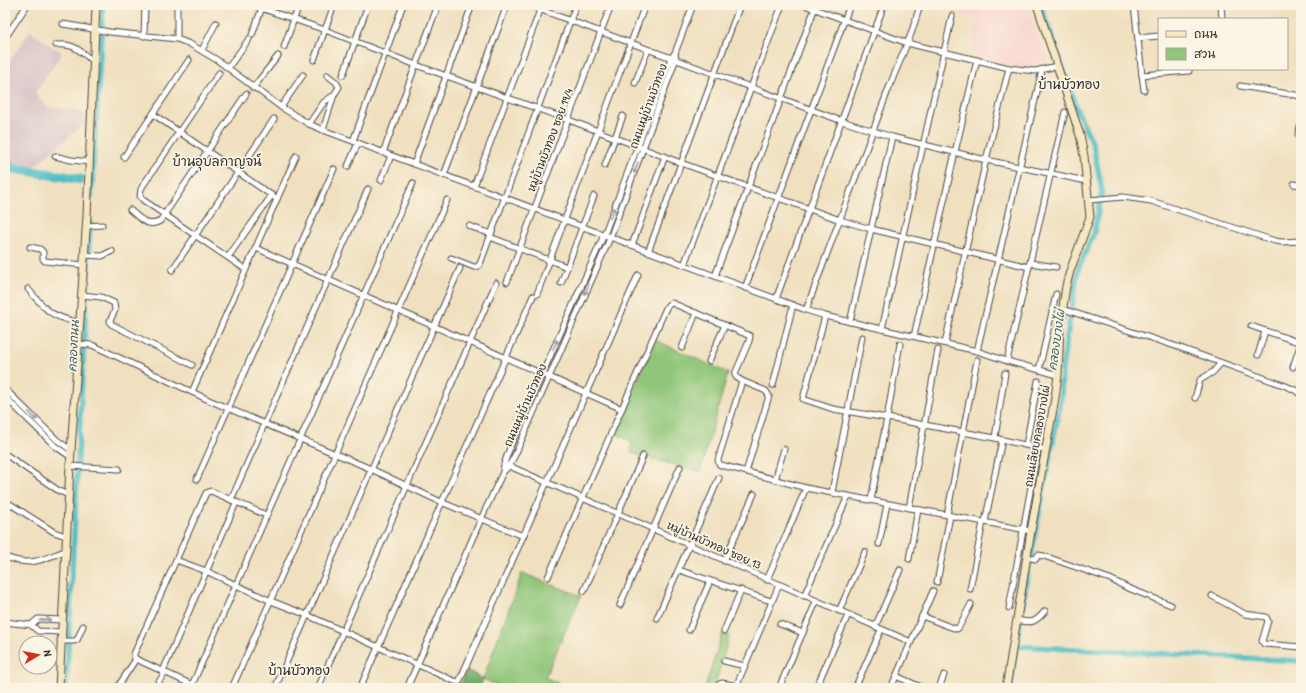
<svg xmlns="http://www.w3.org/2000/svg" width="1306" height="693" font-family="'Patrick Hand','Playpen Sans Thai',sans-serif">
  <rect width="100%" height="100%" fill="#fcf5e5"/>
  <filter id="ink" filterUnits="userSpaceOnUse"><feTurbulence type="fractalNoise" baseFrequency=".025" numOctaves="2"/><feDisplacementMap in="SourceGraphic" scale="8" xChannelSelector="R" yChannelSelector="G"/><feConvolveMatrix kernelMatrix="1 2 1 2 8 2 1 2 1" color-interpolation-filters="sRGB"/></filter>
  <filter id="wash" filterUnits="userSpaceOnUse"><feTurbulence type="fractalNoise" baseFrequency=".012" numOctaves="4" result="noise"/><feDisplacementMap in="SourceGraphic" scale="16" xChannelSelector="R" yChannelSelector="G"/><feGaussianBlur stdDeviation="0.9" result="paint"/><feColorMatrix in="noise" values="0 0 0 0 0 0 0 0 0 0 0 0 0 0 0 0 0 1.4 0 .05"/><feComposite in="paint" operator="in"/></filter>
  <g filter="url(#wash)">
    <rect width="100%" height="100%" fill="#f0e0c0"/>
    <path fill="#f7d0cc" d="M931,5H1027L1048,62L1022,68L970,56L978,20Z"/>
    <path fill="#d2bec3" d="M30,31L62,53L35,93L47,107L84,111V124L36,165L12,164L5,157V68Z"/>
    <g fill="#8fc679" stroke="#5d7852">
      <path d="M655,340L728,373L700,472L631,453V442L615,433Z"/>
      <path d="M522,573L581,596L545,677L568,688H503L483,679Z"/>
      <path d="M722,634L729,636L716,682L714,688H705Z"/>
    </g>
    <path fill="#73ab69" stroke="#4f6b4a" d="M467,670L483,679L480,688H459Z"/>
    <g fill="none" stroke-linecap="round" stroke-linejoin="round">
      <g stroke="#4fbec5" stroke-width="5.5">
        <path d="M91,196L103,5"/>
        <path d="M1017,646L1301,661"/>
        <path d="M66,688L90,223"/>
        <path d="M1010,688L1028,571L1061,399L1062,368L1078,269L1094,233L1102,191L1093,144L1077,110L1041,5"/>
      </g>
      <path stroke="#4fbec5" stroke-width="10" d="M5,167L80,179"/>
    </g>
  </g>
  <g filter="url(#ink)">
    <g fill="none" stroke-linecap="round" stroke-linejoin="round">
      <defs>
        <g id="street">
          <path d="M252,5L325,30L416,65L569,120L681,163L840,220L871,229L1029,267"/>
          <path d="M528,5L842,121L892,137L986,160L1086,181"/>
          <path d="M804,5L907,43L1009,68L1035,71L1057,66"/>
          <path d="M1134,5L1142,75L1189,71"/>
          <path d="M1221,5L1222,19"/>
          <path d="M63,24L110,32L177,39L190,44L217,60L281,107L309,124L323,130L806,310L825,316L977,351L1007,361L1058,375"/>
          <path d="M252,35L263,5"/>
          <path d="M144,36L145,5"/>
          <path d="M5,38L27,5"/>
          <path d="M1138,38L1159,36"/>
          <path d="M177,39V5"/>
          <path d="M56,45C75,43 79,51 93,61"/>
          <path d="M284,47L299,5"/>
          <path d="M202,50L216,23"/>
          <path d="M314,60L334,5"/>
          <path d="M228,68L249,39"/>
          <path d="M219,73L144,184L141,189L140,196L143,200L245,269"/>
          <path d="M343,75L368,5"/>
          <path d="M1142,75L1144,90"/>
          <path d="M635,83L648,50"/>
          <path d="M1240,86L1301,96"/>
          <path d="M253,88L278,56"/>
          <path d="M281,107L303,75"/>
          <path d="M153,114L277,199"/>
          <path d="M309,124L324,102L334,95"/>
          <path d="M1300,127L1298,135L1301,139"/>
          <path d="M323,130L334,95L339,87L336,82L327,75"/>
          <path d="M353,141L403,5"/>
          <path d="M383,153L438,5"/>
          <path d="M55,156L71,160L90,162"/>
          <path d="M124,157L189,60"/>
          <path d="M414,164L472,5"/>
          <path d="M605,165L623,116"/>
          <path d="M348,166L358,143"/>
          <path d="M444,175L507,5"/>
          <path d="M381,180L391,156"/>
          <path d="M1294,184L1301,185"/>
          <path d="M474,186L542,5"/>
          <path d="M1089,200L1123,197L1151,201L1275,241L1282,242L1301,241"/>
          <path d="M130,210C139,217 148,229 160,221L246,94"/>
          <path d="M86,226L102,225"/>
          <path d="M469,226L491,234"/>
          <path d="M490,237L567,267"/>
          <path d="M632,245L665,156"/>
          <path d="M30,247L40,249L43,252V259L45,261L84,265"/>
          <path d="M256,248L622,409"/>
          <path d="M648,252L740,5"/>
          <path d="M85,255L102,256L112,251"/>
          <path d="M228,257L272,195"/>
          <path d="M451,258L474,267H477L480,264L576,5"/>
          <path d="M1030,263L1056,267"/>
          <path d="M684,265L782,5"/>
          <path d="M172,270L274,119"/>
          <path d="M715,276L816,5"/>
          <path d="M507,282L611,5"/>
          <path d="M561,283L594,196"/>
          <path d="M745,288L850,5"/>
          <path d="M28,289C47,311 49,316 80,323"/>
          <path d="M537,294L645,5"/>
          <path d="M81,295L101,297L114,303L115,310L110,321L111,324L192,365"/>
          <path d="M776,299L884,5"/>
          <path d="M1063,309L1175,346L1286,386L1295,390L1301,395"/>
          <path d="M806,310L890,85L911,34L919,9"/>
          <path d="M825,316L803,399L833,409L887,418L995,438L1046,450"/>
          <path d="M850,322L892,137"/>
          <path d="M1251,326L1301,343"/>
          <path d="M882,329L952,16"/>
          <path d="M914,336L955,152L977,60"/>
          <path d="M945,343L986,160L1009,68"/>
          <path d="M78,344L92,345L105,351L211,401L371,469L441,502L523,536"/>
          <path d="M682,348L696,313"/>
          <path d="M977,351L1042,70"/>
          <path d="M1258,355L1265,331"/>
          <path d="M709,361L725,325"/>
          <path d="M1007,361L1065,112"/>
          <path d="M1293,367L1301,343"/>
          <path d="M1039,370L1056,294"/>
          <path d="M742,381L766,391L769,396L746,472"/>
          <path d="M773,385L793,305"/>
          <path d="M5,389L57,440L71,450"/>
          <path d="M192,392L296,156"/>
          <path d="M5,397L55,446L71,457"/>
          <path d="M1195,398L1200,380L1213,372L1221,363"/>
          <path d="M995,438L1005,373"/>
          <path d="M1026,445L1038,381"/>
          <path d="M5,454L59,491L69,495"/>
          <path d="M507,465L911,642"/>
          <path d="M70,466L119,469"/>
          <path d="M503,472L509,466L515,455L610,238L676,59L675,53L693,5"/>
          <path d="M197,479L334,169"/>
          <path d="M775,480L784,449"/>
          <path d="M832,492L862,337"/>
          <path d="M231,500L368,189"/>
          <path d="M871,500L887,418L900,344"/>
          <path d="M7,502L54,532L66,536"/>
          <path d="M909,508L938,350"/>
          <path d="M947,515L977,360"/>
          <path d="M985,522L1002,440"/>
          <path d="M879,544L887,504"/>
          <path d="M5,557C33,567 39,560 65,551"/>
          <path d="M1027,557L1036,559L1038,555L1044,556L1110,579L1128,588L1171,605"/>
          <path d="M909,559L918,510"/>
          <path d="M176,560L206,571L271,601L307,615L454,681L459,682L638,275"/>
          <path d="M724,561L754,494"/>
          <path d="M679,570L771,601"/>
          <path d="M548,577L666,308L668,305L672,303L748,335L750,336L749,341L735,374L736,377L742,381L718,460L719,464L721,465L806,488L1031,531"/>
          <path d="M767,580L806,488"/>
          <path d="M937,582L950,516"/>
          <path d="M970,589L983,522"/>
          <path d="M584,591L643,456"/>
          <path d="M804,596L848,496"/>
          <path d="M1212,596L1245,614L1266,617L1268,621L1262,641L1264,644L1301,647"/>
          <path d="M620,605L680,467"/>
          <path d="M1009,608L1038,448"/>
          <path d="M839,611L865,552"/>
          <path d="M922,616L948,626L957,629L959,627L971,604"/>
          <path d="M657,618L719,478"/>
          <path d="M1017,620C1032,624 1036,622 1045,611"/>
          <path d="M5,622L31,625L38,631L61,632"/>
          <path d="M780,624L803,633"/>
          <path d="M31,625L38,619L62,620"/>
          <path d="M875,627L900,570"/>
          <path d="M689,630L710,581"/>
          <path d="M724,631L741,590"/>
          <path d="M60,641H74L77,640L83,626"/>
          <path d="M724,661L745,666"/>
          <path d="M163,671L236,503"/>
          <path d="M896,676L923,688"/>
          <path d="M738,682L779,585"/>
          <path d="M192,685L413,183"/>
          <path d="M117,688L136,659"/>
          <path d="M155,688L165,672"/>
          <path d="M199,688L136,659L134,657V654L206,493L211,491L266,515"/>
          <path d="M232,688L447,200"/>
          <path d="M275,688L460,268"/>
          <path d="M318,688L496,283"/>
          <path d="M360,688L533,296"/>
          <path d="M407,688L481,519L503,472L504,464L512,442L604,235L671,58L675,53"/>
          <path d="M717,688L719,684L722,683L748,688"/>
          <path d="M779,688L816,602"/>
          <path d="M816,688L848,615"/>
          <path d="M855,688L881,630"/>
          <path d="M891,688L933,591"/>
          <path d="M939,688L944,675"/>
        </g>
        <g id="secondary">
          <path d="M59,688L70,466L87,216L96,5"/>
          <path d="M1006,688L1031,531L1055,398L1058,375L1060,328L1066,286L1070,271L1090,217L1084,156L1080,135L1037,5"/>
        </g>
      </defs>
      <use href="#street" stroke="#494641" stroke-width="7"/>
      <use href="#secondary" stroke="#494641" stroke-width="9"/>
      <use href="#street" stroke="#fff" stroke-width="5"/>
      <use href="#secondary" stroke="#f7e8c3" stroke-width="7"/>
    </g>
    <defs><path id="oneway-shaft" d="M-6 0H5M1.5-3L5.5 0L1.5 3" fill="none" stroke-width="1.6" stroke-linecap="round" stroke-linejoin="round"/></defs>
    <g stroke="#a0a0a0">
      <use href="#oneway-shaft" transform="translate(636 168) rotate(110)"/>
      <use href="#oneway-shaft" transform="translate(612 213) rotate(-69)"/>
      <use href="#oneway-shaft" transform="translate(587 289) rotate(114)"/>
      <use href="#oneway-shaft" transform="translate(555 345) rotate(-66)"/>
      <use href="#oneway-shaft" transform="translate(33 416) rotate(44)"/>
      <use href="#oneway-shaft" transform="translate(45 620) rotate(2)"/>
    </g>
  </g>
  <g text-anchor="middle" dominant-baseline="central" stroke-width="3.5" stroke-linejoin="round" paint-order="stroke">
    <g font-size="11" fill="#2b2b2b" stroke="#fcf5e5">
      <text transform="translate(648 106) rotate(-70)">ถนนหมู่บ้านบัวทอง</text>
      <text transform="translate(550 140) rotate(-69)">หมู่บ้านบัวทอง ซอย 19/4</text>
      <text transform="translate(525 405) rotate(-66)">ถนนหมู่บ้านบัวทอง</text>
      <text transform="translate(1037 436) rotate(-80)">ถนนเลียบคลองบางไผ่</text>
      <text transform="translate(714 545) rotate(24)">หมู่บ้านบัวทอง ซอย 13</text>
    </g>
    <g font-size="12" font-style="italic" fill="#385e61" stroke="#fcf5e5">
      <text transform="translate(1056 340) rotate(-82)">คลองบางไผ่</text>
      <text transform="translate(73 346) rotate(-87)">คลองถนน</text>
    </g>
    <g font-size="13" fill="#2b2b2b" stroke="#fcf5e5">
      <text x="1069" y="84">บ้านบัวทอง</text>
      <text x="217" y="161">บ้านอุบลกาญจน์</text>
      <text x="299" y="670">บ้านบัวทอง</text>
    </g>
  </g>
  <rect width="1306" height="693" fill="none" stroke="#fcf5e5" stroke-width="20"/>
  <rect x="1158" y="18" width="130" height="52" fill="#fcf5e5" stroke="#a8a49b"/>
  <rect x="1166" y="31" width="20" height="6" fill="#f7e8c3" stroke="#a8a49b"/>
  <text x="1194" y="38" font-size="12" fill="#2b2b2b">ถนน</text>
  <rect x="1166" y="48" width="20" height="12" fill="#8fc679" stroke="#a8a49b"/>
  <text x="1194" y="58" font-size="12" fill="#2b2b2b">สวน</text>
  <g transform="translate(38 655) rotate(80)"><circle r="19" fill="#fcf5e5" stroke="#a8a49b"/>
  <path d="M0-3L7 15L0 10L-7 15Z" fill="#c8321e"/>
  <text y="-6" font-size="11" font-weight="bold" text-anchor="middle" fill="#2b2b2b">N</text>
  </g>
</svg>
